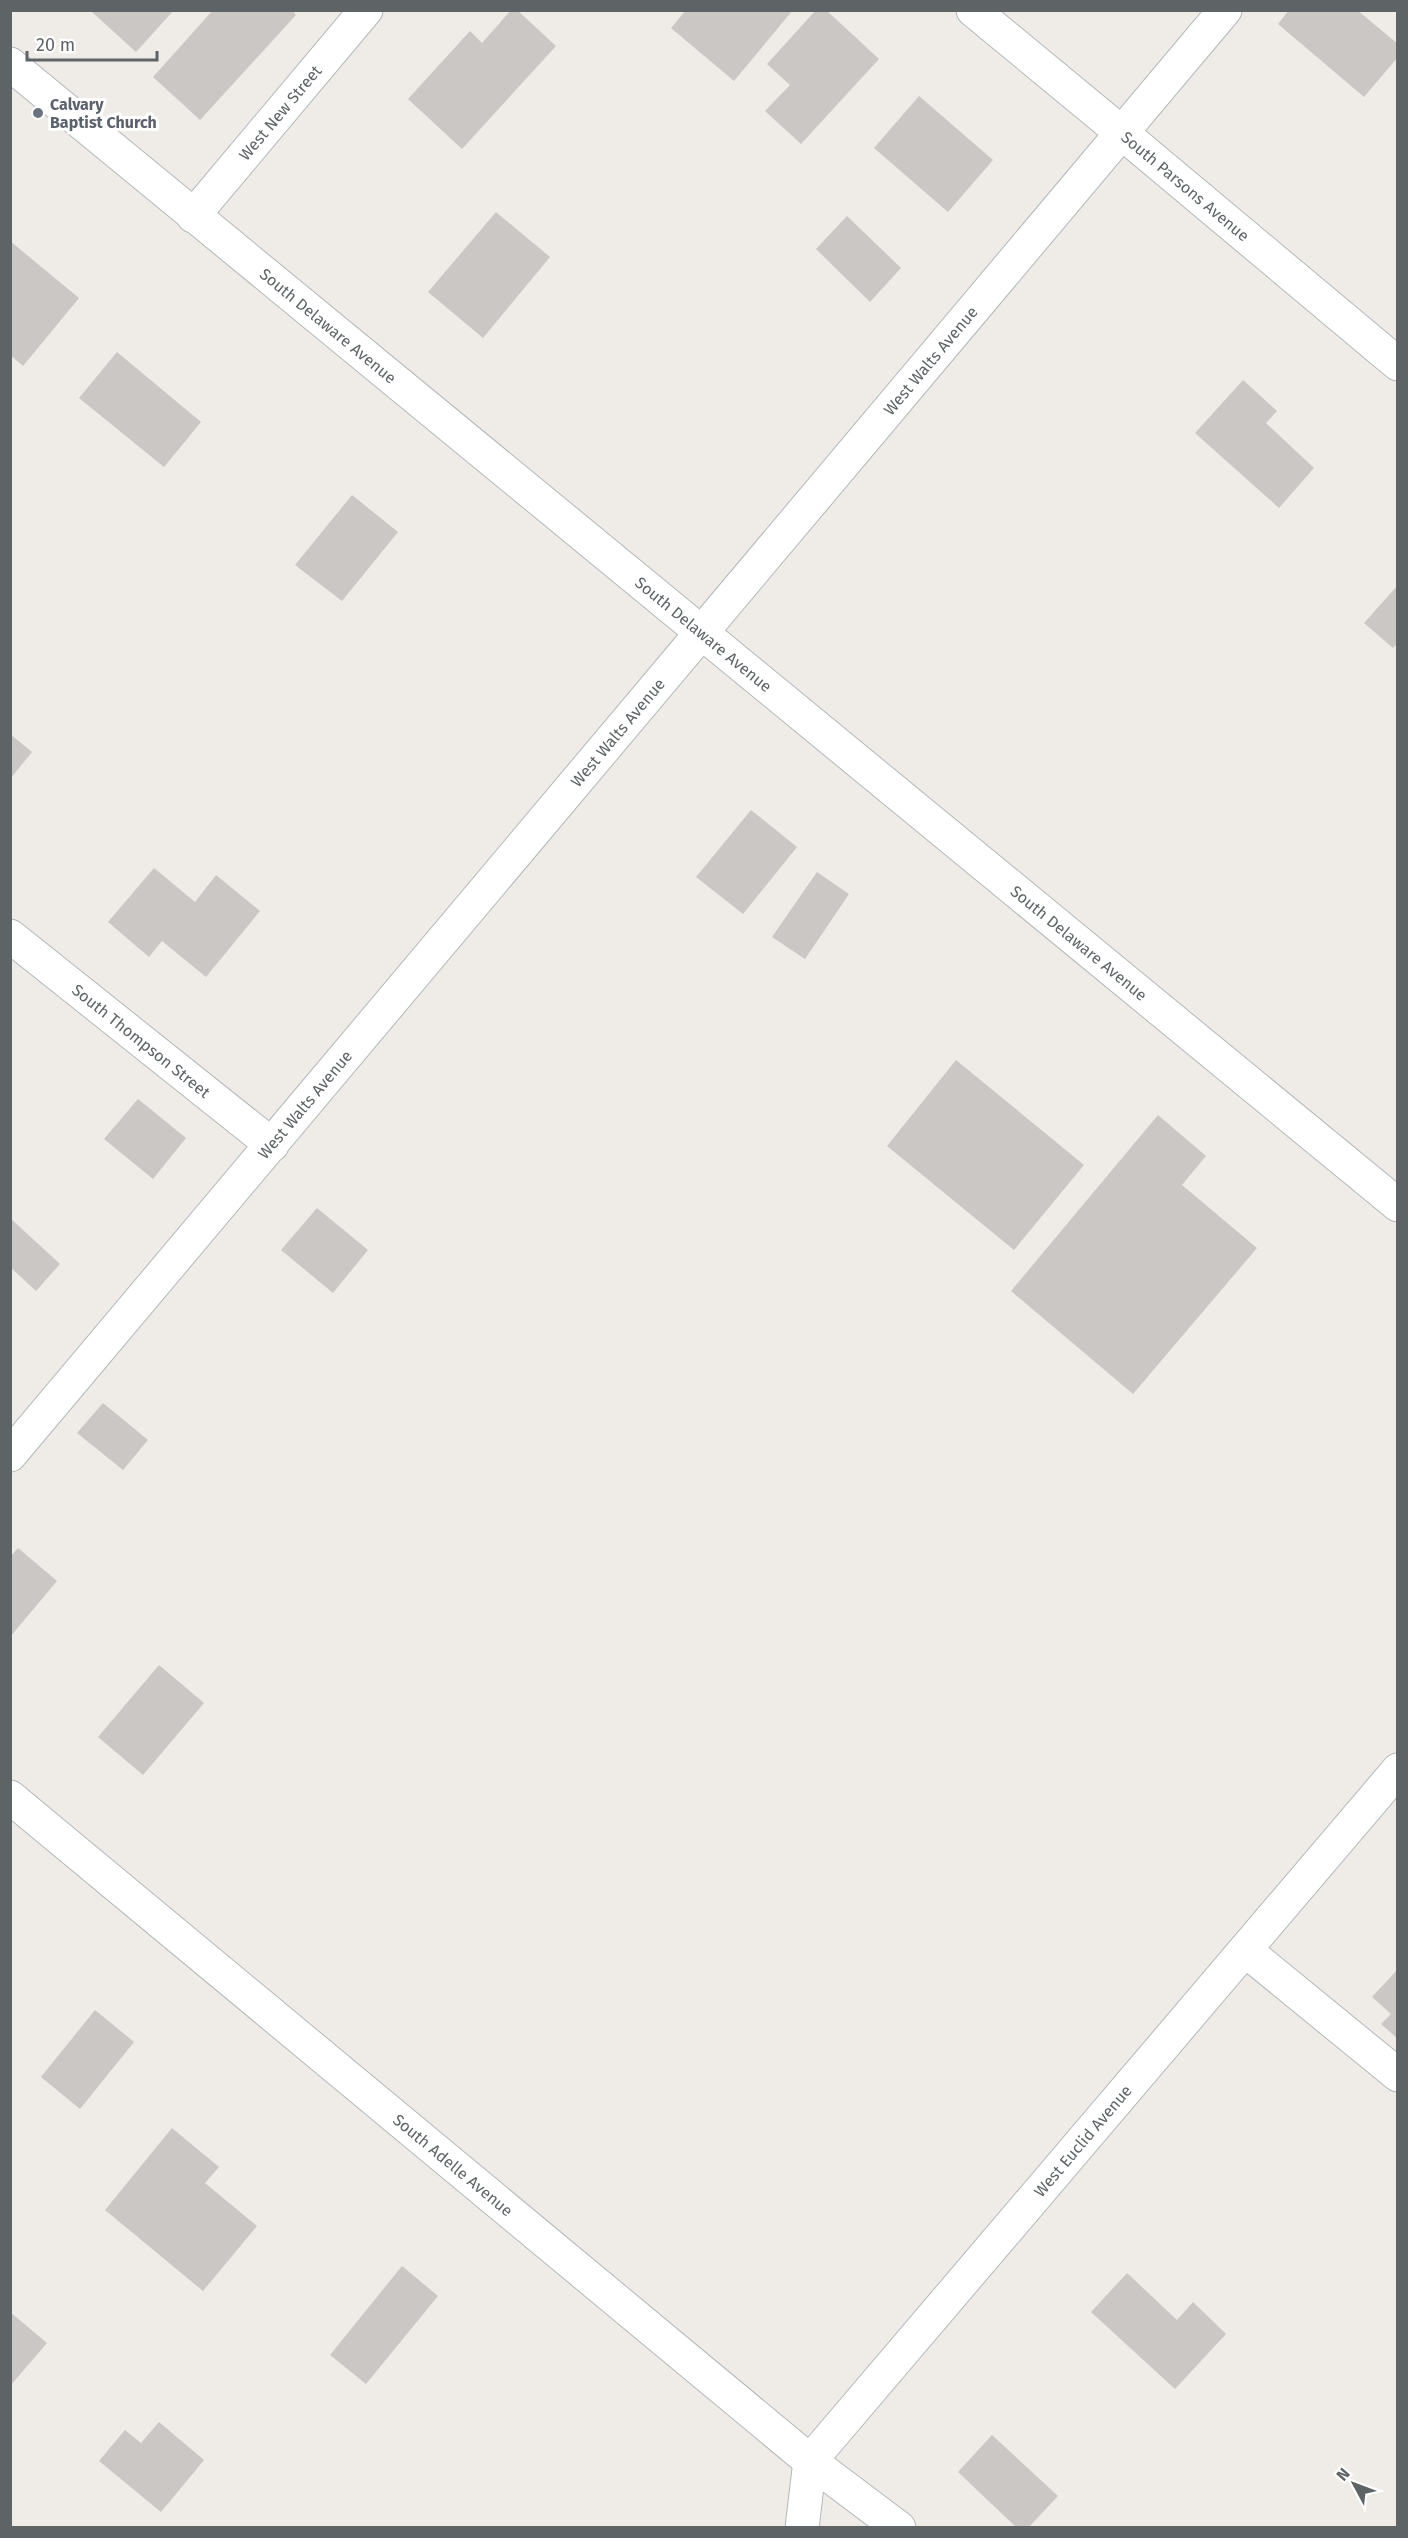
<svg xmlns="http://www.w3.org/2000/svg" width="1408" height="2538" font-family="'Fira Sans',sans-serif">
  <rect width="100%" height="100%" fill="#efece7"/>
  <g fill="#cbc7c4">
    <path d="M94,10H174L136,52L92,12Z"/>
    <path d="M213,10H292L296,15L200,120L153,77Z"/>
    <path d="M511,10H517L556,46L462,149L408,99L470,31L482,43Z"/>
    <path d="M686,10H793L734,81L671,28Z"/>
    <path d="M816,10H826L879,59L801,144L765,111L790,85L767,64Z"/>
    <path d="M1289,10H1357L1398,44V57L1364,97L1278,24Z"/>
    <path d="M919,96L993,160L948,212L874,148Z"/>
    <path d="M496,212L550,257L483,338L428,292Z"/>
    <path d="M847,216L901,268L870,302L816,249Z"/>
    <path d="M10,241L79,298L23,366L10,355Z"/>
    <path d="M117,352L201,422L164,467L79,398Z"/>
    <path d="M1243,380L1277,411L1266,423L1314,468L1279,508L1195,433Z"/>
    <path d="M352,495L398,532L342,601L295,565Z"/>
    <path d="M1398,585V643L1393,648L1364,623Z"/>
    <path d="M10,734L32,752L10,779Z"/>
    <path d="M751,810L797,847L743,914L696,877Z"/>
    <path d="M154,868L195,902L216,875L260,911L206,977L162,941L149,957L108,922Z"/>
    <path d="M817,872L849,894L805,959L772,937Z"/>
    <path d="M956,1060L1084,1165L1014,1250L887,1146Z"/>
    <path d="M138,1099L186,1138L153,1179L104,1139Z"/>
    <path d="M1158,1115L1206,1156L1182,1185L1257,1248L1133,1394L1011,1291Z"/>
    <path d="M317,1208L368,1250L333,1293L281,1250Z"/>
    <path d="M10,1218L60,1264L36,1291L10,1267Z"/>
    <path d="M103,1403L148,1440L123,1470L77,1433Z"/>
    <path d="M18,1548L57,1581L10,1637V1557Z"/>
    <path d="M159,1665L204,1703L143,1775L98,1737Z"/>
    <path d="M1398,1969V2039L1381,2024L1391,2014L1372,1997Z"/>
    <path d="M95,2010L134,2042L80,2109L41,2077Z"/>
    <path d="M172,2128L219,2167L205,2183L257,2226L203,2291L105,2210Z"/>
    <path d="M402,2266L438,2296L366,2384L330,2355Z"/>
    <path d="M1127,2273L1177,2320L1193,2302L1226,2334L1175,2389L1091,2312Z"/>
    <path d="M10,2312L47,2343L10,2386Z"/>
    <path d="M159,2422L204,2460L161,2512L99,2461L125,2430L141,2443Z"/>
    <path d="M992,2435L1058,2496L1028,2528H1017L958,2472Z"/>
  </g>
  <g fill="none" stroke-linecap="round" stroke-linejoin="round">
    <defs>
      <g id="minor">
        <path id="s1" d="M973,10L1122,133L1398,364"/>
        <path id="s2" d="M10,64L1398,1205"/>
        <path id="s3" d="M193,216L366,10"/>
        <path id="s4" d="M10,936L272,1145"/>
        <path id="s5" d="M10,1455L1225,10"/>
        <path d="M1245,1950L1398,2075"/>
      </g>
      <g id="tertiary">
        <path id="s6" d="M10,1797L810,2461L899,2528"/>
        <path id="s7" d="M802,2528L810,2461L1398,1770"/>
      </g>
    </defs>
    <use href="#minor" stroke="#b4b7ba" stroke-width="35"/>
    <use href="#tertiary" stroke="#b4b7ba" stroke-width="35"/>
    <use href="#minor" stroke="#fff" stroke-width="33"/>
    <use href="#tertiary" stroke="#fff" stroke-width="33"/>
  </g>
  <circle fill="#6b7280" stroke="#fff" stroke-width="2" cx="38" cy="113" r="6"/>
  <g text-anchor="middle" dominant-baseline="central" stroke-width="6" stroke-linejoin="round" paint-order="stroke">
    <g font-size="16" font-weight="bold" fill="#5b616d" stroke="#fff" text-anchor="start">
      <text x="50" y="104">Calvary<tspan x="50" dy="18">Baptist Church</tspan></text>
    </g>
    <g font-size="16" fill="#5e6366" stroke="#fff">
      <text stroke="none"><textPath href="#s3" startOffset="135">West New Street</textPath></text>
      <text stroke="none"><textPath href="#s1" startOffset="276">South Parsons Avenue</textPath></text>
      <text stroke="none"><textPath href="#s2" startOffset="412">South Delaware Avenue</textPath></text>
      <text stroke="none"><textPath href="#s5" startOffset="1430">West Walts Avenue</textPath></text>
      <text stroke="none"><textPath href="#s2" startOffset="898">South Delaware Avenue</textPath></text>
      <text stroke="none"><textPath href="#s5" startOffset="944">West Walts Avenue</textPath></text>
      <text stroke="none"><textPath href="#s2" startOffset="1384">South Delaware Avenue</textPath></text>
      <text stroke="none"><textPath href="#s4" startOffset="168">South Thompson Street</textPath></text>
      <text stroke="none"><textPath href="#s5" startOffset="458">West Walts Avenue</textPath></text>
      <text stroke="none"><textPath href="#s7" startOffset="488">West Euclid Avenue</textPath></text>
      <text stroke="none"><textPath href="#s6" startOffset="576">South Adelle Avenue</textPath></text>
    </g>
  </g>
  <rect width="1408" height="2538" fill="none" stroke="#5e6366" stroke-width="24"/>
  <g transform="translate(1354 2484) rotate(311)" stroke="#ffffff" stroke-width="4.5" paint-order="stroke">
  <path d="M0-4.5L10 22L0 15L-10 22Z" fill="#5e6366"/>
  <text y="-9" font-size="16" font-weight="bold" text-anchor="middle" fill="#5e6366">N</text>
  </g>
  <path d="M27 51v9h130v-9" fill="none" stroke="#5e6366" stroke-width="3"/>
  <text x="36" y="51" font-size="18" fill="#5e6366" stroke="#ffffff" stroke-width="4.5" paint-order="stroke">20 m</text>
</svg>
